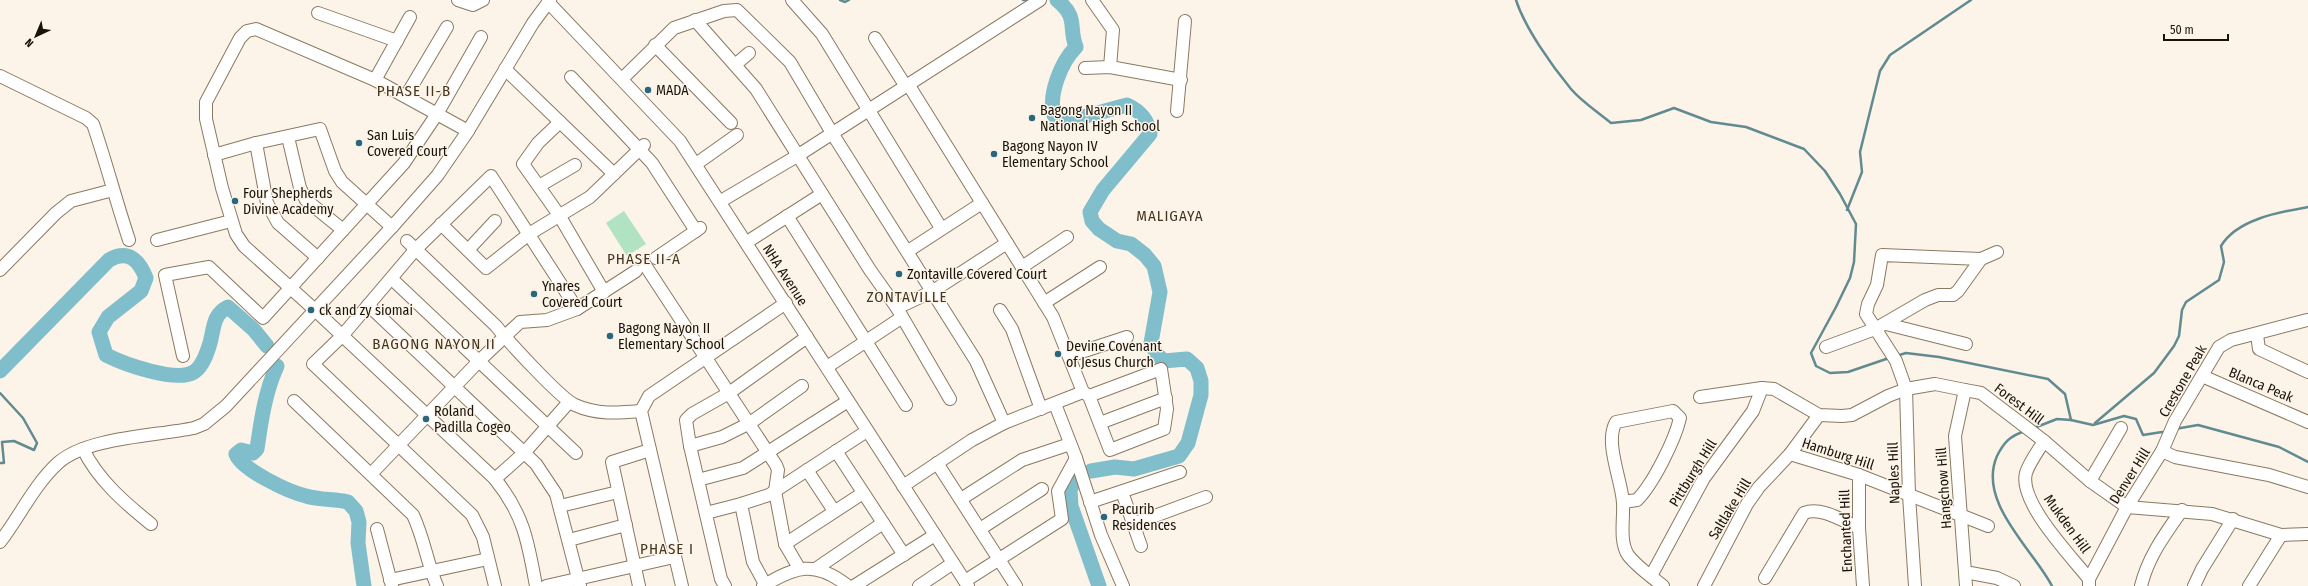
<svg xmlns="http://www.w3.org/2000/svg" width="2308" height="586" font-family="'Fira Sans Condensed',sans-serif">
  <rect width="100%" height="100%" fill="#fcf4e9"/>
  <path fill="#b1e2c2" d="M624,211L646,244L627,256L606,223Z"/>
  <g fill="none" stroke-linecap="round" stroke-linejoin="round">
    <g stroke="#618a91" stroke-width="2.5">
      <path d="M840,0L845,2L849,0"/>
      <path d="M1023,0H1027"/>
      <path d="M1516,0C1525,28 1552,66 1571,89C1582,102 1598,112 1611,123L1641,120L1674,108L1711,122L1746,127L1804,149L1825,171L1840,194L1856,224L1854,262L1850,278L1836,307L1811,353L1816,366L1830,373L1848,372L1889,358"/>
      <path d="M1847,210L1862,172L1860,152L1880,71L1890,55L1971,0"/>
      <path d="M1896,356L1906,353L1939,357L2048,379L2065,394L2071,420"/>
      <path d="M0,393L23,418L37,443L34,450L14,441L2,442L4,463H0"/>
      <path d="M2095,423L2154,373L2174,346L2179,336L2182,310L2186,302L2219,280L2224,262L2221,246C2237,219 2280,212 2308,207"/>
      <path d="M2034,428L2057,419L2071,420L2093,425L2124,416L2136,419L2143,435L2162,432"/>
      <path d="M2175,429L2198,425L2279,447L2308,462"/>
      <path d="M2025,431C2010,436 2004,442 1997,456C1977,502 2032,548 2052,586"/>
    </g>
    <g stroke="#80becb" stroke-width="15">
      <path d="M1057,0C1079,18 1068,26 1076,47C1061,62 1048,95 1054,115L1075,119L1127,105C1140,111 1148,119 1150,134L1103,190L1090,212L1092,221L1099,229L1117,241L1131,244L1145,255L1154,266L1160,292L1151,343L1156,353L1163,361L1187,359L1197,368L1201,381V395L1188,443L1179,456L1134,469L1115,467L1091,471"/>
      <path d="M277,366C265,392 261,421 257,449L253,453L241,450L236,454C242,470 289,492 306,496C320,500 334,499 348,502L356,511L359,522L358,543L364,586"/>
      <path d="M0,371L109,260C128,249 139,260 146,278L141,291L108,317L99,332L106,355C124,364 176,383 194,372C203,366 207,353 210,343C214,328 213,314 228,307L254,330L267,346"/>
      <path d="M1075,479L1070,490L1071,506L1099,586"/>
    </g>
    <defs>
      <g id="minor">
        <path d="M458,0L473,5L483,0"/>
        <path d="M792,0L822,34L941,228"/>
        <path d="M1092,0L1113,30L1110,67"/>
        <path d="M548,2L680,141L968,586"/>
        <path d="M318,13L397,41"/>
        <path d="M695,20L756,89L870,270L897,308L950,399"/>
        <path d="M875,38L905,85"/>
        <path d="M655,45L731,123"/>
        <path d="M735,65L749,53"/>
        <path d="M1085,68L1110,67L1181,80"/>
        <path d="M505,69L560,122"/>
        <path d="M0,76L86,118L93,124C106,162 116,201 129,240"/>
        <path d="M571,77L652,163L696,231"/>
        <path d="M622,79L674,28L724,11L737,10L790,62L832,133L976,361L1004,423"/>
        <path d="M375,80L410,17"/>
        <path d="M908,84L1053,317L1083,392L1089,396L1110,450L1164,429L1167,409L1161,369L1089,396"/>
        <path d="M406,96L447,27"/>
        <path d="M1177,111L1185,21"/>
        <path d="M468,131L375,80L256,29L247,31L240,38L206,102V119L222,188L236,234L244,246L315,310L495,479C524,515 528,542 536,586"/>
        <path d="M288,137L300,188L306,200L343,230"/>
        <path d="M256,143L267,203L278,223L318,258"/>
        <path d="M214,155L256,143L320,129L335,171L342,182L392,227"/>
        <path d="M696,164L737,135"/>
        <path d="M539,186L575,165"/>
        <path d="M721,201L797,156L1040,0"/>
        <path d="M787,216L906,405"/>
        <path d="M441,224L486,268L529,234L590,197L644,145"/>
        <path d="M157,240L231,221"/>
        <path d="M407,241L496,326C507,340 561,399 575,405C597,415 618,413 641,411"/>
        <path d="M747,242L822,194"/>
        <path d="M468,250L495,221"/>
        <path d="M908,251L982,203"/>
        <path d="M656,258L700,228"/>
        <path d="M645,265L776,465L778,470L775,491L785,544L799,568"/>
        <path d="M1022,267L1067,237"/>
        <path d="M0,270L56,213L71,201L113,190"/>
        <path d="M392,279L576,453"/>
        <path d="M604,292L559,215L523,164L538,143L560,122L614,174"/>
        <path d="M1044,303L1100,267"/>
        <path d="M368,305L536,464L556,494L580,586"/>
        <path d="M897,308L933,291L1007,243"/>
        <path d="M1000,310L1012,329L1041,409"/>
        <path d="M1886,324L1966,344"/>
        <path d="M2257,335L2259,349L2308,372"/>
        <path d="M1826,347L1875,329L1925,300L1938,295H1953L1958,291L1981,259L1997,252"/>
        <path d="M183,356L165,275L209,267L263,318L404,163L437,114L481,37"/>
        <path d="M1069,356L1127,337"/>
        <path d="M827,367L901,318"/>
        <path d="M2202,376L2308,422"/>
        <path d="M1965,390L1955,436L1966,586"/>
        <path d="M1700,397L1762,388L1774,389L1819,415L1842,416L1852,415L1888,396L1906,389L1935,384L1965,390L1981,393L2044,441L2090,481L2127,507L2212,514L2281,535L2308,534"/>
        <path d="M294,401L413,515C424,538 427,563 437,586"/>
        <path d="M1055,404L1076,458L1101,535L1123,586"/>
        <path d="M1100,423L1166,398"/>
        <path d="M2044,441C2038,451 2029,463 2026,473C2018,502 2072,557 2089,579"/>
        <path d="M690,446L722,437L750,423L802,386"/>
        <path d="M83,449C98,480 125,503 151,524"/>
        <path d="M836,451L904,555"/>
        <path d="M2162,451L2175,457L2269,475L2308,487"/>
        <path d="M1790,454L1859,475L1988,526"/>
        <path d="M937,463L1016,586"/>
        <path d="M807,470L834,511"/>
        <path d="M371,474L479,361L520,322L547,320L577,309L636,271"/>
        <path d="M1859,475V528L1863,586"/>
        <path d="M495,479L524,453L569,402"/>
        <path d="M698,480L743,468L848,401"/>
        <path d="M2090,481L2121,428"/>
        <path d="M903,486L972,440L1004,423L1083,392"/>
        <path d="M1122,492L1141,546"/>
        <path d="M961,499L1022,460L1070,444"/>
        <path d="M1090,502L1180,472"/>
        <path d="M1623,502L1637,500C1653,484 1675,440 1680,418L1673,411L1616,422C1604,442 1622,481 1623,503C1624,519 1619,541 1628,555C1637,567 1652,577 1663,586"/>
        <path d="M741,504L753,562L765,584"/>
        <path d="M560,506L618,492"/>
        <path d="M706,513L741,504L769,495L867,431"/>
        <path d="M1133,524L1206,497"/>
        <path d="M377,529L392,586"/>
        <path d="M980,529L1042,489"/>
        <path d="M569,540L626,525"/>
        <path d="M0,542C20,516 34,485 58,463C87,437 156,436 194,428L204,424L226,406L392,227L437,176L468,131L533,23L550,0"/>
        <path d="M785,544L863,493"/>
        <path d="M817,568L883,523"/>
        <path d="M1965,572L1997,578L2014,586"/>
        <path d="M1651,576L1704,478L1753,411L1762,388"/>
        <path d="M1765,578L1804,513C1821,506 1843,521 1859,528"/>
        <path d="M390,580L488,559"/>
        <path d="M965,581L1062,519L1058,491L1076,458"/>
        <path d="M495,586L483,537L472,515L313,364L342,336L415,250L491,176L577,309"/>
        <path d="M546,586L674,557"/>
        <path d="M639,586L612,462L650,450"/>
        <path d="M682,586L641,411L649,396L786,303"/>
        <path d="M725,586L721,579L690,446L686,420L692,414L729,393L807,337"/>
        <path d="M763,586C796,566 815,560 848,586"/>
        <path d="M854,586L935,535"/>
        <path d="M919,586L953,563"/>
        <path d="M1704,586L1747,504L1759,487L1790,454L1819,415"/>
        <path d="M1915,586L1909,495L1906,389L1896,361L1866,314L1868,304L1877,285L1882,255L1981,259"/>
        <path d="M2089,586V579L2127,507L2162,451L2175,421L2219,347L2231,340L2307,320"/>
        <path d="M2141,586C2148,557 2165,534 2182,510"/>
        <path d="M2194,586L2202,569L2233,519"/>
        <path d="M2249,586L2281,535"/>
      </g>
    </defs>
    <use href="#minor" stroke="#8b7961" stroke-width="14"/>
    <use href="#minor" stroke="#fff" stroke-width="12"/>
  </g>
  <g fill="#2a677e" stroke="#fcf4e9" stroke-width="1.5">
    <circle cx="648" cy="90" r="4"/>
    <circle cx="1032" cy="118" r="4"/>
    <circle cx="359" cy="143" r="4"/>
    <circle cx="994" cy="154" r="4"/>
    <circle cx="235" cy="201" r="4"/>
    <circle cx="899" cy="274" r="4"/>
    <circle cx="534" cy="294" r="4"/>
    <circle cx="311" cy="310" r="4"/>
    <circle cx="610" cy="336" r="4"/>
    <circle cx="1058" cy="354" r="4"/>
    <circle cx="426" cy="419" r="4"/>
    <circle cx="1104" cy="517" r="4"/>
  </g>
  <g text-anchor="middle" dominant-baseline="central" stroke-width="3" stroke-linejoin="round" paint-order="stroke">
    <g font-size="14" fill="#191209" stroke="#fcf4e9" text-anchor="start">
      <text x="656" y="90">MADA</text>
      <text x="1040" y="110">Bagong Nayon II<tspan x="1040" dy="16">National High School</tspan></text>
      <text x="367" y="135">San Luis<tspan x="367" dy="16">Covered Court</tspan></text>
      <text x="1002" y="146">Bagong Nayon IV<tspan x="1002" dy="16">Elementary School</tspan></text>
      <text x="243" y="193">Four Shepherds<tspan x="243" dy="16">Divine Academy</tspan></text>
      <text x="907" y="274">Zontaville Covered Court</text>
      <text x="542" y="286">Ynares<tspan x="542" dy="16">Covered Court</tspan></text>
      <text x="319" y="310">ck and zy siomai</text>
      <text x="618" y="328">Bagong Nayon II<tspan x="618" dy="16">Elementary School</tspan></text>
      <text x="1066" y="346">Devine Covenant<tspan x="1066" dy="16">of Jesus Church</tspan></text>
      <text x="434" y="411">Roland<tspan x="434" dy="16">Padilla Cogeo</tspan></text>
      <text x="1112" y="509">Pacurib<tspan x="1112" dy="16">Residences</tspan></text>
    </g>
    <g font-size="14" fill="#191209" stroke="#fcf4e9">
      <text transform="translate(785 275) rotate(57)">NHA Avenue</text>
      <text transform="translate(2183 381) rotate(-60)">Crestone Peak</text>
      <text transform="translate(2261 385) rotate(23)">Blanca Peak</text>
      <text transform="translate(2019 404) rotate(37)">Forest Hill</text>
      <text transform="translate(1838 454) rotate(18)">Hamburg Hill</text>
      <text transform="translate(1693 473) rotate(-58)">Pittburgh Hill</text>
      <text transform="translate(1894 473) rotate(-92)">Naples Hill</text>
      <text transform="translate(2130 476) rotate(-58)">Denver Hill</text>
      <text transform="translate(1944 488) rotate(-94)">Hangchow Hill</text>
      <text transform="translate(1730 509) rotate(-59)">Saltlake Hill</text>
      <text transform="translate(2067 524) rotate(54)">Mukden Hill</text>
      <text transform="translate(1846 531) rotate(-92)">Enchanted Hill</text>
    </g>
    <g font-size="15" letter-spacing="1" fill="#44351e" stroke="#fcf4e9">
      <text x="414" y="91">PHASE II-B</text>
      <text x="1170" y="216">MALIGAYA</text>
      <text x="644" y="259">PHASE II-A</text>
      <text x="907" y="297">ZONTAVILLE</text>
      <text x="434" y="344">BAGONG NAYON II</text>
      <text x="667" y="549">PHASE I</text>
    </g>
  </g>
  <g transform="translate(36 36) rotate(224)" stroke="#fcf4e9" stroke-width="3" paint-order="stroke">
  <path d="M0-3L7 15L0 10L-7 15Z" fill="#191209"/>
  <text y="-6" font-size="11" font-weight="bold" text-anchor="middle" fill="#191209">N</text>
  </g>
  <path d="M2164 34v6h64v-6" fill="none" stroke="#191209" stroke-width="2"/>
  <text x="2170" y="34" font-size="12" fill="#191209" stroke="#fcf4e9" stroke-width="3" paint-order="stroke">50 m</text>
</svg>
